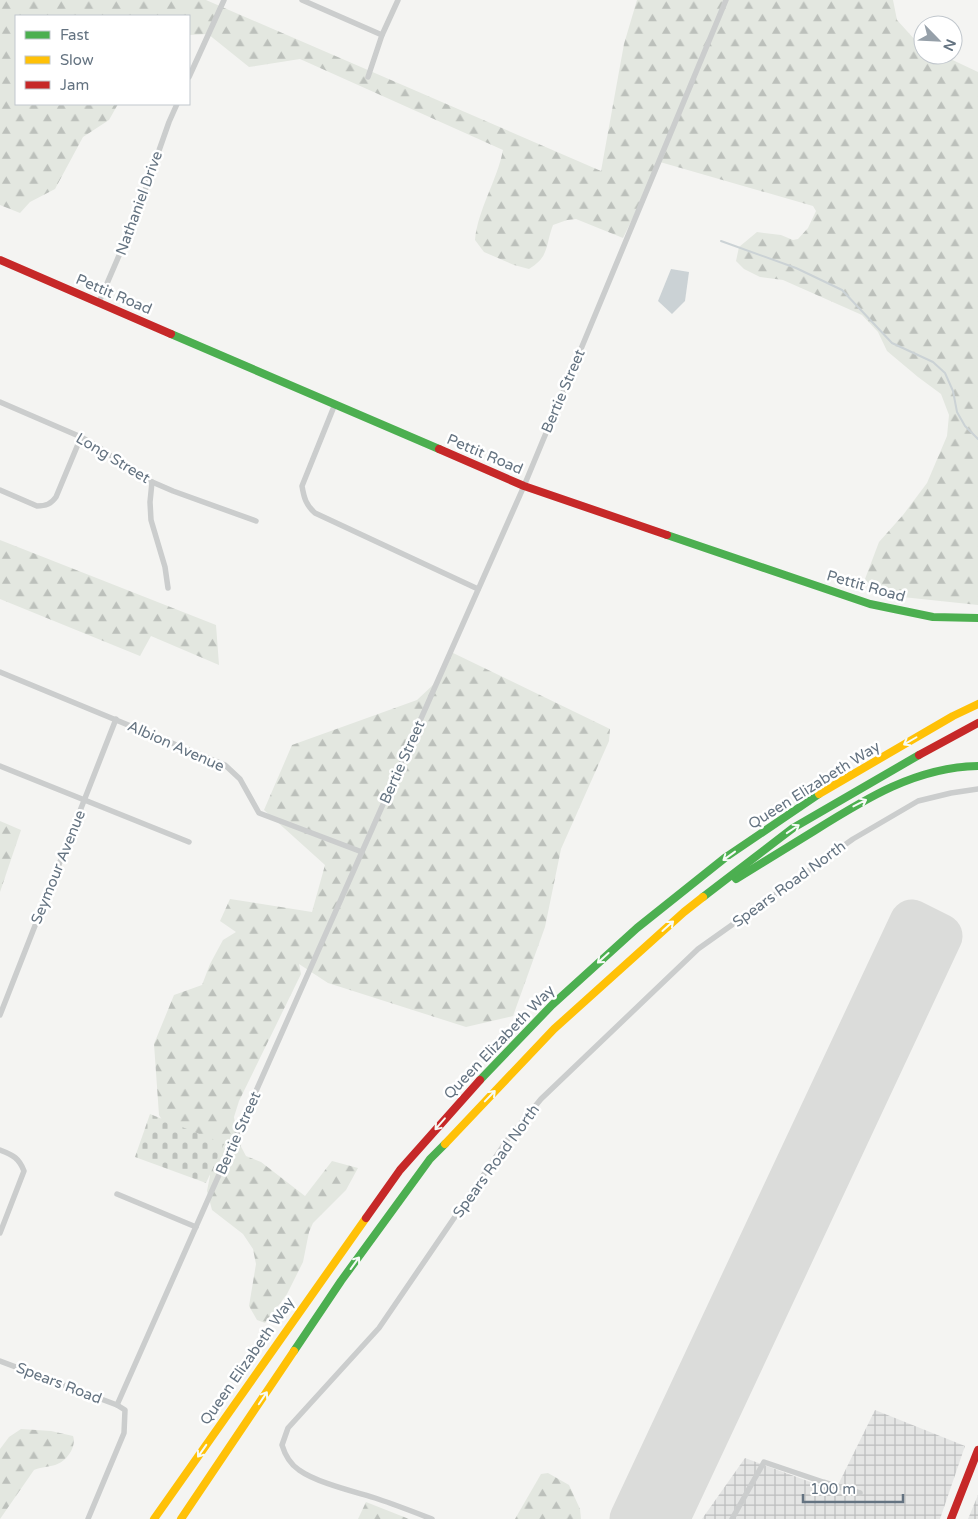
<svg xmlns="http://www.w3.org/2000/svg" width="978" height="1519" font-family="'Varela Round',sans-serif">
  <defs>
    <pattern id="industrial-grid" width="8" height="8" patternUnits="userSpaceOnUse" patternTransform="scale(1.25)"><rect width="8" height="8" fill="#e4e5e4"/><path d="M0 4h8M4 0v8" fill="none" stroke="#bcbebe"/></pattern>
    <pattern id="forest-firs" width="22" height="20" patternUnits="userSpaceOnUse" patternTransform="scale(1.25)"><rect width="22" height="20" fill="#e3e7e0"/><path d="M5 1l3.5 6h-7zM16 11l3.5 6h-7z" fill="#bcc0bb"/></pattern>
    <pattern id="cemetery-stones" width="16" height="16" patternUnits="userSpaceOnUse" patternTransform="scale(1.25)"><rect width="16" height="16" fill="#e3e7e0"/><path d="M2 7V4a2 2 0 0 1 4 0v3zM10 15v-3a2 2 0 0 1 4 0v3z" fill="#bcc0bb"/></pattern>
  </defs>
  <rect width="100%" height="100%" fill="#f4f4f2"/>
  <g fill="url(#industrial-grid)">
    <path d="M875,1410L965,1446L940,1519H702L745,1458L835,1491Z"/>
    <path d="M978,1495V1519H968Z"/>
  </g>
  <g fill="url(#forest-firs)">
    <path d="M0,0H206L601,171L624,44L637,0H893L897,20L916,41L923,45V55H942L978,72V605L893,596L874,589L865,579L879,542L903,515L927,483L947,436L949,415L941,394L918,377L887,351L878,332L862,315L783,280L760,277L744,269L736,261L739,247L757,232L781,235L793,240L798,239L808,228L816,211L813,206L660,162L623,238L576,219L567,220L553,225C545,246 550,256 529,269L514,265L484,252L475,240C478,209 497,181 503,150L300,59L249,67L208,34L189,35V16H16V104H118L109,120L83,137L55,189L30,202L20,213L0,205Z"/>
    <path d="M0,540L216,625L219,665L151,636L140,656L0,599Z"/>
    <path d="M449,651L610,729L609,741L561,849L545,927L513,1016L466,1027L328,983L299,964L301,974L239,1101L234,1117L238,1141L246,1156L261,1162L305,1196L332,1161L358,1168L346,1190L313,1223L309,1232L303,1262L287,1294L265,1323L257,1320L249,1306L256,1264L253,1249L243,1234L212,1210L207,1191L210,1176L207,1162L169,1131L159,1115L154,1044L174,995L202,985L210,964L223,940L236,932L220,921L230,899L312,912L325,865L264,810L292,745L417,700L434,684Z"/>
    <path d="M0,821L21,830L0,892Z"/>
    <path d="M21,1429L51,1431L73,1436C77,1447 66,1462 55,1465C47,1467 41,1467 34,1470L0,1519V1449L9,1437Z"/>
    <path d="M548,1473L569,1485L580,1509L581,1519H515L541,1474Z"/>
    <path d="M366,1502L409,1519H358Z"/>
  </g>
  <path fill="url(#cemetery-stones)" d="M150,1114L224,1144L206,1183L135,1157Z"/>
  <path fill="#cbd2d5" d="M671,269L689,272L685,301L672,314L658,301Z"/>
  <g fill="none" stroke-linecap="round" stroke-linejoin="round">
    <path stroke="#cbd2d5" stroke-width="2" d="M721,241L796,268L842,290L892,343L933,362L945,373L953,391L957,412L965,426L978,439"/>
    <path stroke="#dbdcda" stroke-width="45" d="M632,1519L912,922L940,936L667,1519"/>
    <g stroke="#cbcdcd" stroke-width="5.5">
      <path d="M302,0L382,35"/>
      <path d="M189,77L224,0"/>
      <path d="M368,77L382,35L398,0"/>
      <path d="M99,302L136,216L169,122L177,104"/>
      <path d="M0,402L81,437L100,448L136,475L173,491L256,521"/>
      <path d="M335,404L302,486C304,498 306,505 315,513L478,589"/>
      <path d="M152,482L150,502L151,520L165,567L168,588"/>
      <path d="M0,490L37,506C46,506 51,504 56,497L81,437"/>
      <path d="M0,672L225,765L240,779L259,813L362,852"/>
      <path d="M0,766L189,842"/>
      <path d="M0,1015L116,719"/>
      <path d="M0,1150C13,1155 19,1158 24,1171L0,1233"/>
      <path d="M117,1194L196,1227"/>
      <path d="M0,1361L117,1405L125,1410L124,1433L88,1519"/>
      <path d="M117,1405L524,486L726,0"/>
      <path d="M432,1519C414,1512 396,1505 378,1499C356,1492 317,1483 299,1470C290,1464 285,1455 282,1445L288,1428L379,1328L508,1139L541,1099L698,949L853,839L918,801L951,793L978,789"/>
      <path d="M732,1519L764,1462L823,1482L860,1493"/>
    </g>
    <g stroke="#4caf50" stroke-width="8">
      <path d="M171,334L439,449"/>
      <path d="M667,535L870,604L933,617L978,618"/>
      <path d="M736,879C762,863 788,847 814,831C865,799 916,767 978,766"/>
      <path d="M703,897L793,828L919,755"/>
      <path d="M480,1080L552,1005L637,928L726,857L819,794"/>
      <path d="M294,1351L341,1281L430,1159L445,1144"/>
    </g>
    <g stroke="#ffc107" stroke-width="8">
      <path d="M819,794L953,716L978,704"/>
      <path d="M445,1144L554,1029L684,912L703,897"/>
      <path d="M154,1519L366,1218"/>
      <path d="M181,1519L294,1351"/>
    </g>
    <g stroke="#c62828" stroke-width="8">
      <path d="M0,260L171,334"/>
      <path d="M439,449L524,486L667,535"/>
      <path d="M919,755L978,723"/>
      <path d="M366,1218L400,1170L480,1080"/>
      <path d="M951,1519L978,1450"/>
    </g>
  </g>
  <defs><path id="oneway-shaft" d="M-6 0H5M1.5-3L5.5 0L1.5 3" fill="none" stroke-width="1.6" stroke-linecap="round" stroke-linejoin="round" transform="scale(1.25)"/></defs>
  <g stroke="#f6fbf6">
    <use href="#oneway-shaft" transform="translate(910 741) rotate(150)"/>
    <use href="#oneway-shaft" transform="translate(860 803) rotate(-27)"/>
    <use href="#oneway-shaft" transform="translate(793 829) rotate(-34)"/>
    <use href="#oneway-shaft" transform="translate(729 856) rotate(144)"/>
    <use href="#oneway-shaft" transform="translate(668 926) rotate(-42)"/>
    <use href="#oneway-shaft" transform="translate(603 958) rotate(138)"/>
    <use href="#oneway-shaft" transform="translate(490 1096) rotate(-46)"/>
    <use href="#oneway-shaft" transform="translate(440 1124) rotate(131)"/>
    <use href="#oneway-shaft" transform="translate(355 1263) rotate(-54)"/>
    <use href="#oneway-shaft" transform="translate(263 1398) rotate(-56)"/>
    <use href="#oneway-shaft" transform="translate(202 1451) rotate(125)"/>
  </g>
  <g text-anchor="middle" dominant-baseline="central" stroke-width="5" stroke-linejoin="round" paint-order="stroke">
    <g font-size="15" fill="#647381" stroke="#fff">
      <text transform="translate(139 203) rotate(-70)">Nathaniel Drive</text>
      <text transform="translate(114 294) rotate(23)">Pettit Road</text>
      <text transform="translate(563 391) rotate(-67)">Bertie Street</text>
      <text transform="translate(485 454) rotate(23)">Pettit Road</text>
      <text transform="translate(113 458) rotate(31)">Long Street</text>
      <text transform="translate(866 586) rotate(16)">Pettit Road</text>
      <text transform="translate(176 746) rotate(24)">Albion Avenue</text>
      <text transform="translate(402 762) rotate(-66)">Bertie Street</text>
      <text transform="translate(814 785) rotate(-32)">Queen Elizabeth Way</text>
      <text transform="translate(58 867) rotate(-68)">Seymour Avenue</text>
      <text transform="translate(789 884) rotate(-36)">Spears Road North</text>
      <text transform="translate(499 1042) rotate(-46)">Queen Elizabeth Way</text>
      <text transform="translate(238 1133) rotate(-66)">Bertie Street</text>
      <text transform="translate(496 1161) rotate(-54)">Spears Road North</text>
      <text transform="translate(247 1361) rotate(-55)">Queen Elizabeth Way</text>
      <text transform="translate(59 1383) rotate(21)">Spears Road</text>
    </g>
  </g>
  <rect x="15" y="15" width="175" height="90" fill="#ffffff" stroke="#c1c7cd"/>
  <rect x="25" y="31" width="25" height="8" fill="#4caf50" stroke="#c1c7cd"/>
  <text x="60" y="40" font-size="15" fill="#647381">Fast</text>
  <rect x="25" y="56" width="25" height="8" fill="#ffc107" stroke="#c1c7cd"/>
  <text x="60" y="65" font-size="15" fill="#647381">Slow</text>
  <rect x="25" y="81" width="25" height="8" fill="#c62828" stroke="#c1c7cd"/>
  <text x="60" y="90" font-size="15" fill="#647381">Jam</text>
  <g transform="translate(938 40) rotate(114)"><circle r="24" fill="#ffffff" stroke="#c1c7cd"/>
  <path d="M0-4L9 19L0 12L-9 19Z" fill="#96a0a9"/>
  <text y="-8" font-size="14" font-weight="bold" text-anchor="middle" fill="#647381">N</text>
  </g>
  <path d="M803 1494v8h100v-8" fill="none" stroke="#647381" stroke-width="2.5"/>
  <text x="810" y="1494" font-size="15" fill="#647381" stroke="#ffffff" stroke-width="4" paint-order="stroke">100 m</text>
</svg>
